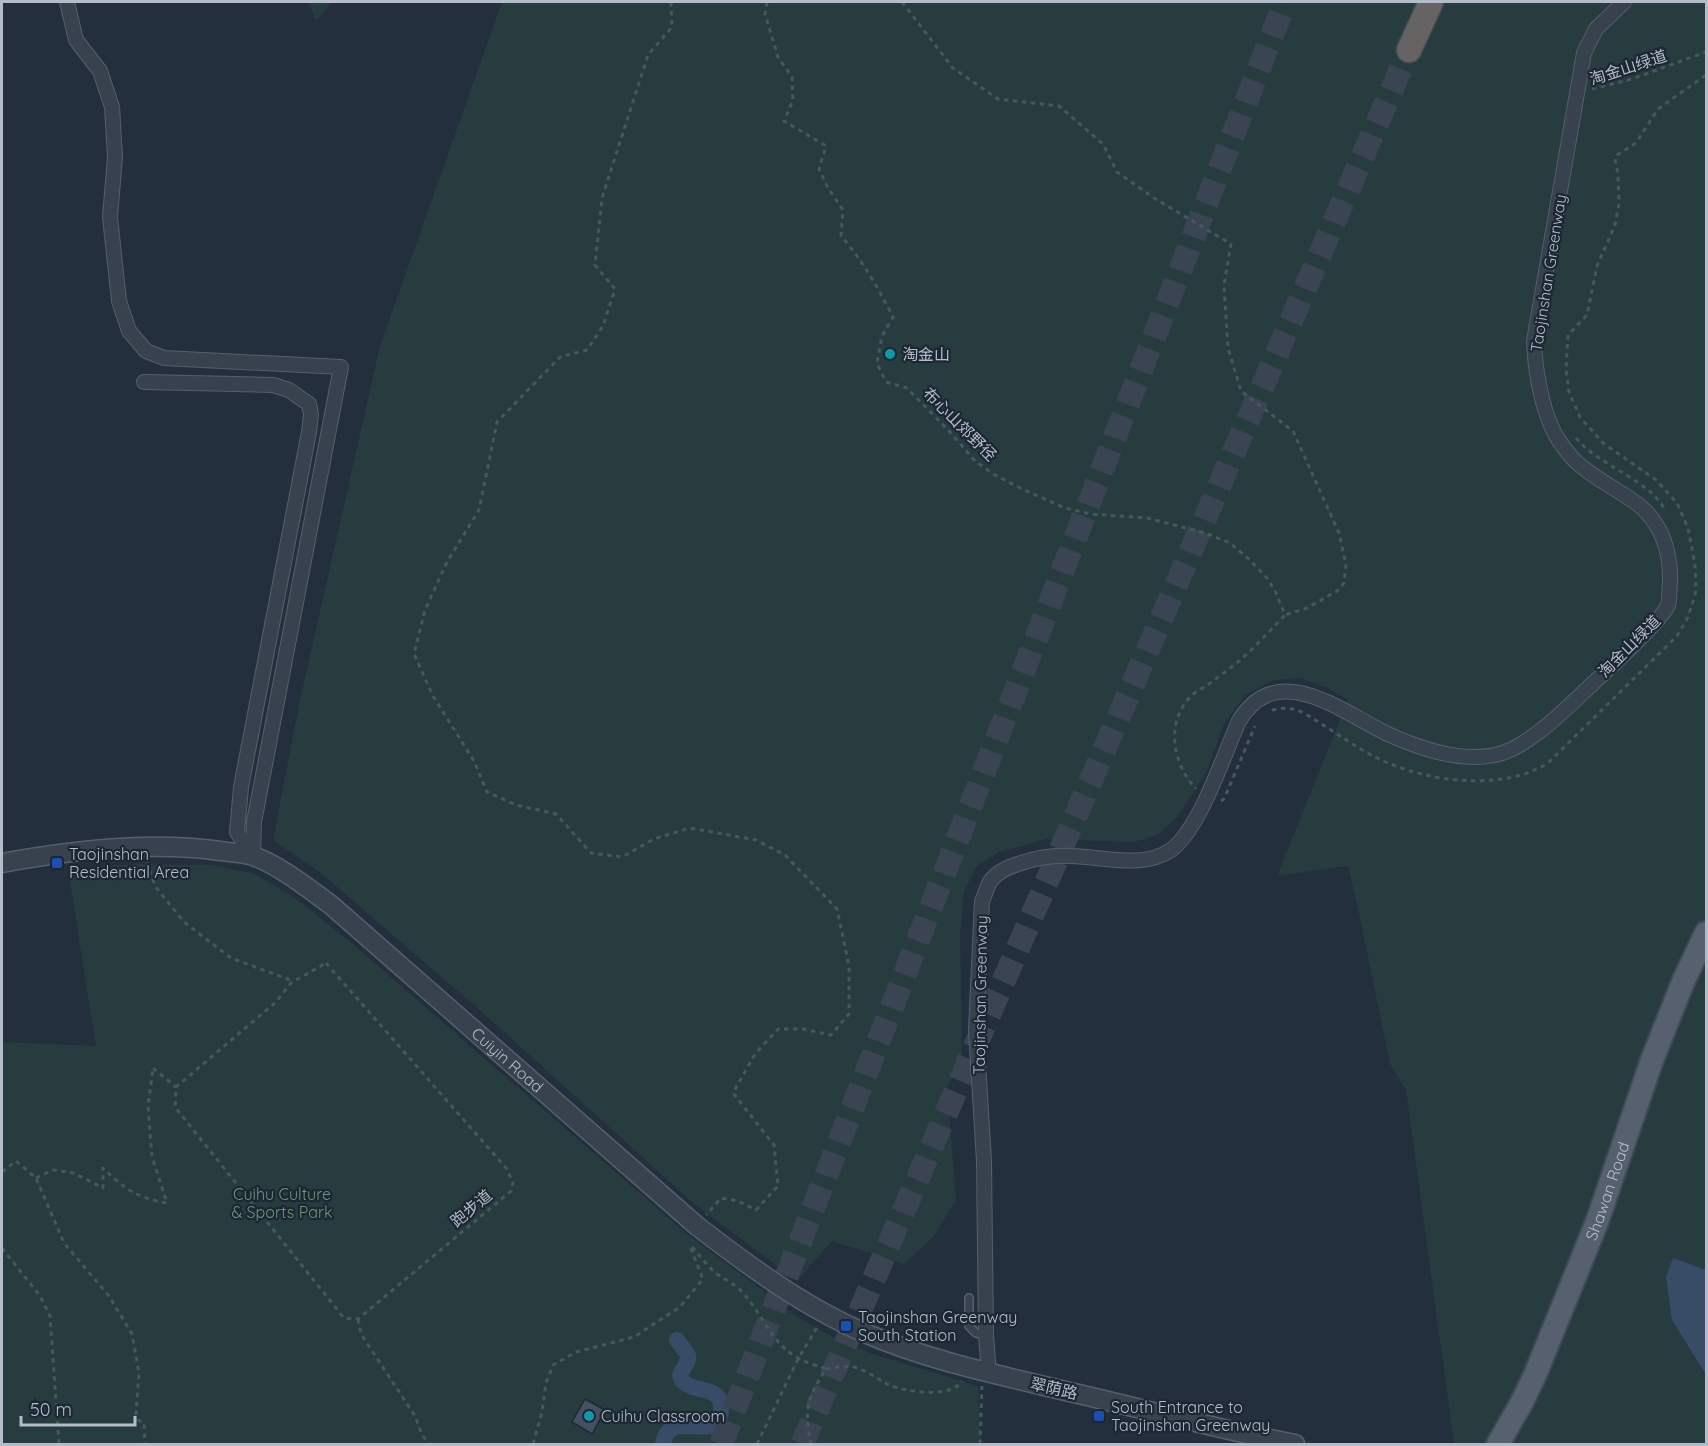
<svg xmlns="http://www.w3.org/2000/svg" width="1708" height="1446" font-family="Quicksand,'Noto Sans SC',sans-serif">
  <rect width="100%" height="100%" fill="#242f3e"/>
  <g fill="#263c3f">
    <path d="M309,2H332L316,21Z"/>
    <path d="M502,2H1706V1270L1673,1258L1672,1320L1706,1375V1444H1454L1406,1090L1390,1064L1359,913L1348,866L1277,876L1348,700L1326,687L1300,678L1274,680L1245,695L1224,724L1206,773L1177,817L1157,835L1134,842L1046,839L999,852L977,866L964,891L960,936L962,1057L947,1088L956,1200L934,1236L904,1264L832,1241L797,1281L692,1202L482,1012L321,873L273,840L300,700L380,346Z"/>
    <path d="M139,864L212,865L255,874L295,898L348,940L687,1234L798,1317L833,1337L873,1354L978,1386L981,1444H2V1042L96,1046L68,869Z"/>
  </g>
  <path fill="#394c67" d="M1673,1258L1706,1270V1375L1672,1320L1666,1277Z"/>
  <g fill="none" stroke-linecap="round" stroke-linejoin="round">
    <path stroke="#394c67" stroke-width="16" d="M663,1444C667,1417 693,1429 712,1426C719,1420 722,1415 721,1405C718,1385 696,1394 682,1381L680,1375L688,1360V1355L677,1340"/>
  </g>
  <path fill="#455162" stroke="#1f2835" stroke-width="1.5" d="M585,1399L605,1410L592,1434L572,1422Z"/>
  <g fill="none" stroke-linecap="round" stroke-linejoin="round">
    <g stroke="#3a4453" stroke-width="24" stroke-dasharray="24 12" stroke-linecap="butt">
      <path d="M721,1444L1285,2"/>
      <path d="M802,1444L1409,50"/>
    </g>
    <defs>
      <path id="service" d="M969,1298V1326L976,1333L986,1336"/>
      <g id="minor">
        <path d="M67,2L76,40L100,71L112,107L115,157L110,217L119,301L129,331L146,351L164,358L341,367L254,822L253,856"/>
        <path d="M144,382L273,385L289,390L309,404L311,414L309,432L241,787L237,832L253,856"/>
        <path d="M989,1373L986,1336L984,1161L976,1030L982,901C985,895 987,886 991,880C998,872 1008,867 1018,864C1035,858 1054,855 1072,856C1104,857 1143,869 1171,850C1200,829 1224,754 1239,721C1278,657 1344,714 1390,735C1421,749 1461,762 1495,755C1531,748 1575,699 1603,674C1616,662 1662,619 1668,605C1670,599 1669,589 1670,583C1671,552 1663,526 1640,506C1621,491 1598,481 1580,465C1573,460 1567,452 1562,445C1543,420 1535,372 1534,341L1584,53L1596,29L1624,2"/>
      </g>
      <g id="tertiary">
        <path id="s1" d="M2,863C73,850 149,841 221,851C231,853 244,852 253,856C279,865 309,889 331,905L697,1226C749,1266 804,1307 865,1333C932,1362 1004,1376 1074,1393C1148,1410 1221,1430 1295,1444"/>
      </g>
      <g id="primary">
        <path id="s2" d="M1498,1444L1521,1404L1535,1375L1597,1222L1652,1060L1683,982L1706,933"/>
      </g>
      <path id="trunk" d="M1409,50L1431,2"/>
    </defs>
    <use href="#service" stroke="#565f6c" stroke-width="10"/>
    <use href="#minor" stroke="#565f6c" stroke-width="16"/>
    <use href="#tertiary" stroke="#565f6c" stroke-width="21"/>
    <use href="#primary" stroke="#414a57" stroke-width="26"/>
    <use href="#trunk" stroke="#434c59" stroke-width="27"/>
    <g stroke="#44595c" stroke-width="3" stroke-dasharray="4.5 4.5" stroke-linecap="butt">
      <path d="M671,2L672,27L648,55L602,198L595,265L615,289L603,326L587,350L560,357L497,422L479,510L447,562L425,610L414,654L433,696L474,761L487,792L516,805L556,814L591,853L622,857L654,839L690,828L756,840L785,855L837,909L849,966V1014L831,1035L803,1029H778L755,1054L733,1093L774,1145L778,1186L756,1210L738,1201L721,1198L706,1215"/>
      <path d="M767,2L765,14L778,57L792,77L793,100L784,121L826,146L819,169L828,188L843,210L841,236C863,261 878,288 893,317L882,336L877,363L886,382L907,388L950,432L975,461L993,474L1022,489L1065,508L1091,514L1147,518L1205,533L1230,543L1250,560L1267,578L1275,591L1285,615C1270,631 1255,647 1239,661C1229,669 1219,677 1209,684C1203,688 1195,692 1190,697C1165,724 1173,764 1196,789"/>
      <path d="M902,2L953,68L998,99L1059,106L1103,144L1117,172L1154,198L1231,244L1224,285L1228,348L1241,391L1293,431L1339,533L1346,565L1344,583L1337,591L1307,608L1285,615"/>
      <path d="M1592,89L1632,79L1706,52"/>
      <path d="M1576,438C1598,465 1647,479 1664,508"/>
      <path d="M1272,710L1286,708L1298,710C1324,724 1347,742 1373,756C1416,778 1474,788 1521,775C1530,773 1538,768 1547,764L1677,636L1688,617L1696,591L1695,565L1688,528L1677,503L1656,480L1603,443L1580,417L1569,392L1566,369L1568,335L1587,315L1597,266L1615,225L1619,204L1618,174L1615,159L1617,155L1636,143L1658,109L1706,75"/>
      <path d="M1221,801L1224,799L1255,726"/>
      <path d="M147,862L155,886L184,922L231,958L288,979L291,983"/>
      <path d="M326,963L506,1168L513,1182L511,1191L358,1319L344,1318L175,1107L176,1087L276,1002L291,983Z"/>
      <path d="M153,1068L176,1087"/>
      <path d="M2,1172L16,1161L36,1178L64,1243L109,1296L132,1334L139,1373L136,1414L138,1420L144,1423L145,1444"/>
      <path d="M36,1178L53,1170L74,1173L103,1188V1168C124,1189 138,1198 167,1203L152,1157L148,1106L153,1068"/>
      <path d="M692,1247C700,1256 708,1267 717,1274C726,1280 736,1285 743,1293C763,1315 771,1342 796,1357C805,1363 817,1365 826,1369C807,1398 804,1410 811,1444"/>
      <path d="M2,1248L40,1296L50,1316L59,1444"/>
      <path d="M358,1319L361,1334L415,1416L422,1435L430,1444"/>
      <path d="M826,1369C836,1367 844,1366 854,1367C866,1370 877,1379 887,1384C904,1392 951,1399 962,1381"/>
      <path d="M533,1444L542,1412L546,1383L553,1365L576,1352L634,1337L680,1307L703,1279L689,1244"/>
      <path d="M757,1444L798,1359L818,1326"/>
      <path d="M980,1444L982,1386"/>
    </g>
    <use href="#service" stroke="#38414e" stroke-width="7"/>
    <use href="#minor" stroke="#38414e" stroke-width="14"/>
    <use href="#tertiary" stroke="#38414e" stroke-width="18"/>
    <use href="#primary" stroke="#56606e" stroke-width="22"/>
    <use href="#trunk" stroke="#656462" stroke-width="24"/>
  </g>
  <g fill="#0f9aa8" stroke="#1d2633" stroke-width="2">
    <circle cx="890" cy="354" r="6"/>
    <circle cx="589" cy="1416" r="6"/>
  </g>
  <g fill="#1a4fb4" stroke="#1d2633" stroke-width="2">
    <rect x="51" y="857" width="12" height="12" rx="3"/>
    <rect x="840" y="1320" width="12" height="12" rx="3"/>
    <rect x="1093" y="1410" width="12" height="12" rx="3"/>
  </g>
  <g text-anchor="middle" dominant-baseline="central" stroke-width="4.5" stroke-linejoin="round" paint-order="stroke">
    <g font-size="16" fill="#b4bcc9" stroke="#1d2633">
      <text transform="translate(1628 67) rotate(-18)">淘金山绿道</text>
      <text transform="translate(1548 273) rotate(-81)">Taojinshan Greenway</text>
      <text transform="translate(960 424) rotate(45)">布心山郊野径</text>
      <text transform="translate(1629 646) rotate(-45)">淘金山绿道</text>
      <text transform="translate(980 995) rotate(-89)">Taojinshan Greenway</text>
      <text stroke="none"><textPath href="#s1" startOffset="580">Cuiyin Road</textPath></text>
      <text stroke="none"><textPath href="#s2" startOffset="276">Shawan Road</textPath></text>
      <text transform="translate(471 1208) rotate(-40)">跑步道</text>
      <text transform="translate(1054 1388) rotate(13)">翠荫路</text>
    </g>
    <g font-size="16" fill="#b4bcc9" stroke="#1d2633" text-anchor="start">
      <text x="902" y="354">淘金山</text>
      <text x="69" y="854">Taojinshan<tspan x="69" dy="18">Residential Area</tspan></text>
      <text x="858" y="1317">Taojinshan Greenway<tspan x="858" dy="18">South Station</tspan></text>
      <text x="1111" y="1407">South Entrance to<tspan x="1111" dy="18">Taojinshan Greenway</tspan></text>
      <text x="601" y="1416">Cuihu Classroom</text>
    </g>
    <g font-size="16" fill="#6b9a76" stroke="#1d2633">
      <text x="282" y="1194">Cuihu Culture<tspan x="282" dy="18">&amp; Sports Park</tspan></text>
    </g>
  </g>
  <rect width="1708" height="1446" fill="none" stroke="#b4bcc9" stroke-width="6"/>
  <path d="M21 1416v9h114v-9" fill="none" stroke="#b4bcc9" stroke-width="3"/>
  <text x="30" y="1416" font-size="18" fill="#b4bcc9" stroke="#1d2633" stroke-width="4.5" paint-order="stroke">50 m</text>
</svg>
